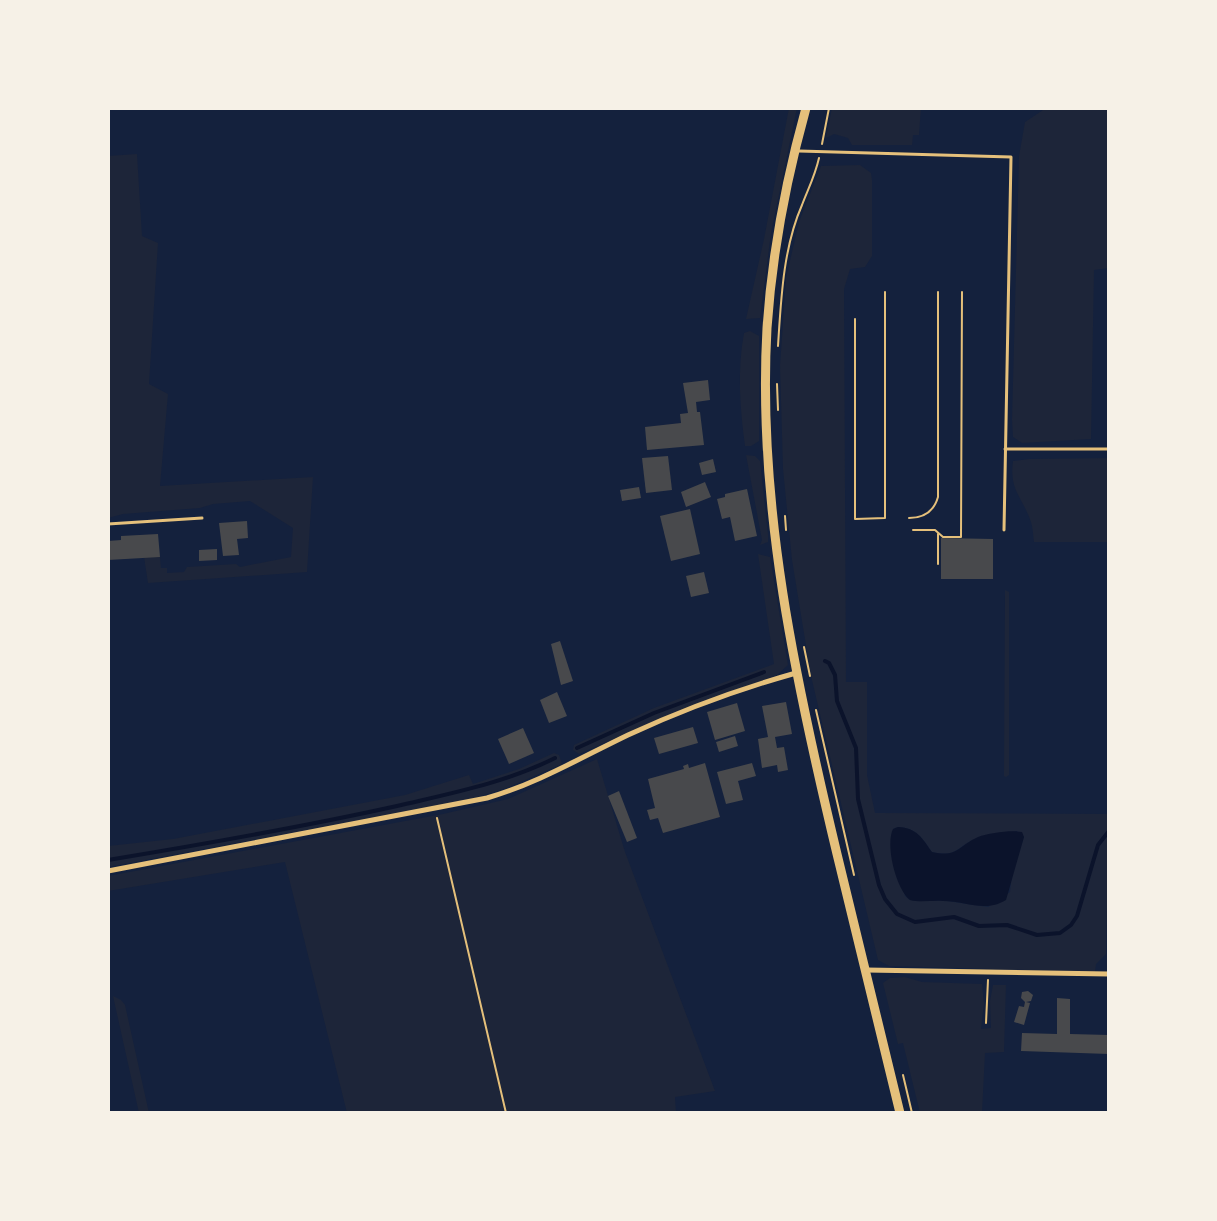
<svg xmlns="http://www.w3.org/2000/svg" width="1217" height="1221" font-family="Mulish,sans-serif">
  <rect width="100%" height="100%" fill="#14213d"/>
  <g fill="#1d2539" fill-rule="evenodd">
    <path d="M789,108H797L771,233L760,318L746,319L764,239Z"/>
    <path d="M832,108H921L919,135H913L912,145H852L848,138L834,134L826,138Z"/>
    <path d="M1046,108H1109V268L1094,270L1091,439L1022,443L1013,437L1012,420L1019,156L1025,122Z"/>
    <path d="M137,154L142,236L158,243L149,384L168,394L160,486L313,477L307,572L148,583L144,557H160L161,568H167V573L184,572L187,567L236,564L240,567L291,557L293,528L250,501L213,504L200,508L123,514L108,518V156Z"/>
    <path d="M860,165L871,173L872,180V256L865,267L850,269L844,289L846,682H867V775L875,813L1109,814L1106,954L1096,964L1095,972L889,966L878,960L811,676L792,560L783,469L780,366L786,278L799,222L821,166ZM898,827C917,828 922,838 932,852C957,857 954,849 973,840C986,834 1004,834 1017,831L1024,837L1012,874L1010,892L988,907L947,901L910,900L905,896L893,829Z"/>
    <path d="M750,331L759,336V441L751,446H745C740,410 737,370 744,333Z"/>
    <path d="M746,455L755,456L760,461L768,535V542L760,545L762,540Z"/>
    <path d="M1109,458V542H1034C1033,536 1033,528 1031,522C1023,498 1009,491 1013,461L1029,459Z"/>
    <path d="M758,554L770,557L788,665L777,675L650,723L579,754L573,750L574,745L654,708L774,664Z"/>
    <path d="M1005,590L1009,592V775L1006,777L1004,776Z"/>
    <path d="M554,753L559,755L562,764L507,788L471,799L108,867V846L173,839L405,795L469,775L473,784L519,769Z"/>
    <path d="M597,759L625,852L715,1091L675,1097L676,1113H347L285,862L108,891V876L443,814L508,799Z"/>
    <path d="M905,977L922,982L982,984L984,1004L981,1029L991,1028L990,1001L993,985H1006L1004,1052L985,1053L982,1113H920L903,1043L898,1044L883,983L890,978Z"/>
    <path d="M113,996L121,1000L125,1005L149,1113H139Z"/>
  </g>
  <path fill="#0b132b" d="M898,827C917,828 922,838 932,852C958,858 958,846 978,837C989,833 1011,830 1022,832L1024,837L1006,900C985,913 966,901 943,901C932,900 921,903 910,900C896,889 885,845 893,829Z"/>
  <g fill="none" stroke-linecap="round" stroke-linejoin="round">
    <g stroke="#0b132b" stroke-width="4">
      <path d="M825,661L829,663L835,675L837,701L856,748L858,799L879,885L885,899L897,914L915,922L954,917L979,926L1007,925L1037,935L1060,933L1071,925L1077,916L1098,845L1109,831"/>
      <path d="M577,748L654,713L764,672"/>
      <path d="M108,860C205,844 302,827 397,806C452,793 505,783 555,758"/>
    </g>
  </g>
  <g fill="#48494c">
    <path d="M708,380L710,400L696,402L697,412H700L704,445L647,450L645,427L681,423L680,414L688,413L683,383Z"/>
    <path d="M668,456L672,490L646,493L642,458Z"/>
    <path d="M713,459L716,472L702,475L699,463Z"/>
    <path d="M705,482L711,497L686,507L681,492Z"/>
    <path d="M639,487L641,498L622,501L620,490Z"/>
    <path d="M747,489L757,536L735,541L730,517L722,519L717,499L725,497V494Z"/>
    <path d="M690,509L700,554L671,561L660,516Z"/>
    <path d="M247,521L248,538L237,539L239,555L223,556L219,523Z"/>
    <path d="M158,534L160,557L108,560V541L121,540V536Z"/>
    <path d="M941,538L993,539V579H941Z"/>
    <path d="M217,549V560L199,561V550Z"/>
    <path d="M704,572L709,593L691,597L686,576Z"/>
    <path d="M560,641L573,681L561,685L551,644Z"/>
    <path d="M557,692L567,716L549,723L540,700Z"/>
    <path d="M786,702L792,734L775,737L777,748L784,747L788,770L778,772L777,765L762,768L758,739L768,737L762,706Z"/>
    <path d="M737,703L745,731L715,740L707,712Z"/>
    <path d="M693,727L698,743L659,754L654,738Z"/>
    <path d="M523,728L534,753L509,764L498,739Z"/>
    <path d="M735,736L738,746L719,752L716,742Z"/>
    <path d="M705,763L720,817L663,833L658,818L650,820L647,810L655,808L648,779L684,769L683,766L688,764L689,768Z"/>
    <path d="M752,763L756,776L738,781L743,800L726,804L717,772Z"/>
    <path d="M619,791L637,838L627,842L608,796Z"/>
    <path d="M1028,991L1033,995L1031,1001L1026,1002L1030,1003L1024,1025L1014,1022L1019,1006L1024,1007L1025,1002L1021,998L1022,992Z"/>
    <path d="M1057,998L1070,999V1034L1109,1035V1054L1021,1051L1022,1033L1057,1034Z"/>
  </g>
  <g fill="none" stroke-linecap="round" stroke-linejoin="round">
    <g stroke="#e5c07b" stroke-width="2">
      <path d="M822,144L829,108"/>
      <path d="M855,319V519L885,518V292"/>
      <path d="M778,346C781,300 783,248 802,205C808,189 815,176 819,158"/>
      <path d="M777,384L778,410"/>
      <path d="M785,516L786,530"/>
      <path d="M909,518C924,518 934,511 938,497V292"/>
      <path d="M913,530H935L943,537H961L962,292"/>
      <path d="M938,564V534"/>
      <path d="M804,647L810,676"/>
      <path d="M816,710L854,875"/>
      <path d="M437,818L506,1113"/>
      <path d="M986,1023L988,980"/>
      <path d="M903,1075L912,1113"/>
    </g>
    <g stroke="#e5c07b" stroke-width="3">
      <path d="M799,151L1011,157L1004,530"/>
      <path d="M1005,449H1109"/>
      <path d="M108,524L202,518"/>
    </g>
    <g stroke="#e5c07b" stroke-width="5">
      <path d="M108,871L487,798C536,784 582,757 628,735C682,710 739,689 796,673"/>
      <path d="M866,970L1109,974"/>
    </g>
    <path stroke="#e5c07b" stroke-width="9" d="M806,108C786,180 772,254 767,328C757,505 796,683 837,854C858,940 879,1027 900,1113"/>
  </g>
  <rect width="1217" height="1221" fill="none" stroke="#f6f1e7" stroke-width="220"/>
</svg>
